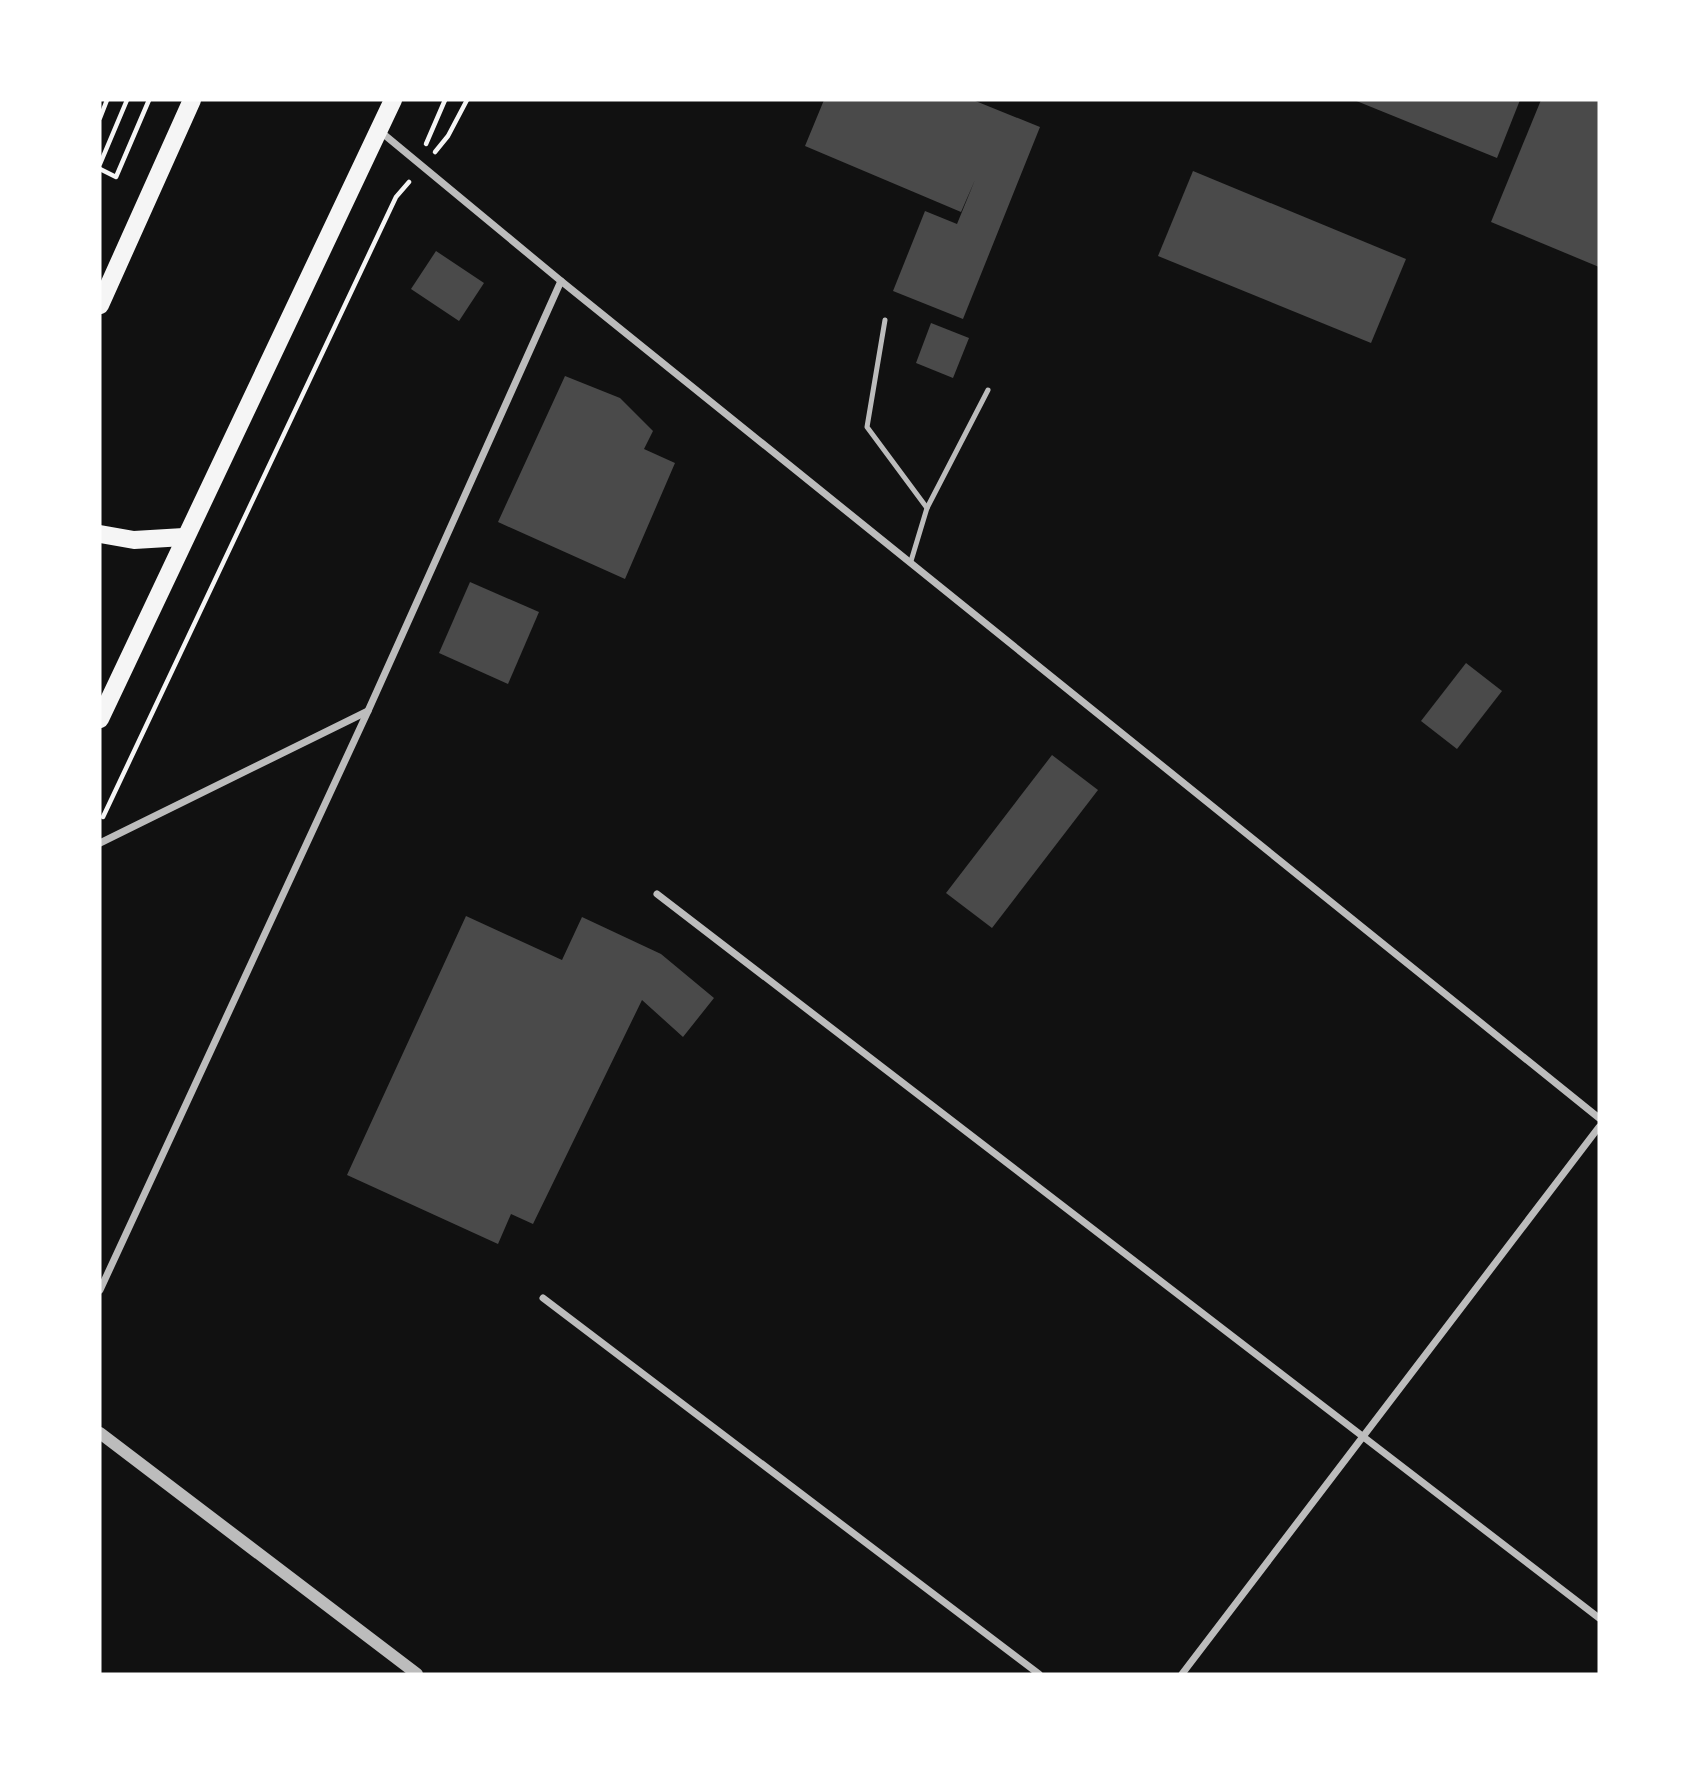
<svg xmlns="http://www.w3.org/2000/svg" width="1699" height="1774" font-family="'Source Sans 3',sans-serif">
  <rect width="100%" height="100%" fill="#111"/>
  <g fill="#4a4a4a">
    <path d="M824,100H973L1040,127L963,319L893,291L925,211L957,224L975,180L961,212L805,146Z"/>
    <path d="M1354,100H1520L1497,158Z"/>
    <path d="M1541,100H1599V267L1491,222Z"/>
    <path d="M1193,171L1406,259L1371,343L1158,256Z"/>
    <path d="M436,251L484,283L459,321L411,289Z"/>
    <path d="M931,323L969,338L953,378L916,363Z"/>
    <path d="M565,376L620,398L653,431L644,449L675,463L625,579L498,522Z"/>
    <path d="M470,582L539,612L508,684L439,653Z"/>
    <path d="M1466,663L1502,691L1457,749L1421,721Z"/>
    <path d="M1052,755L1098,790L992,928L946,893Z"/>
    <path d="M466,916L562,960L582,917L661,954L714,998L683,1037L642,1000L533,1224L511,1214L498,1244L347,1175Z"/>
  </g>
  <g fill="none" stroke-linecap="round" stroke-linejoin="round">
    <g stroke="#f5f5f5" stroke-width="4.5">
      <path d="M100,118L107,100"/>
      <path d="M426,144L445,100"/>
      <path d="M435,152L448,136L467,100"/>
      <path d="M100,164L127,100"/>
      <path d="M100,169L116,177L149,100"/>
      <path d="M103,817L396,197L409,182"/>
    </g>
    <g stroke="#bcbcbc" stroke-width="5">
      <path d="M885,320L867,427L927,508"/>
      <path d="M911,561L927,508L988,390"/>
    </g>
    <g stroke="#bcbcbc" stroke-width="7">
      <path d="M381,132L561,281L1599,1118"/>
      <path d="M100,843L368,711"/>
      <path d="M657,894L1599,1618"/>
      <path d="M100,1290L368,711L561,281"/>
      <path d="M543,1298L1039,1674"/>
      <path d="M1182,1674L1599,1127"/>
    </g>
    <path stroke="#bcbcbc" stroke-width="12" d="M100,1433L417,1674"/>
    <g stroke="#f5f5f5" stroke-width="18">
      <path d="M100,305L192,100"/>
      <path d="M100,534L134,540L184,537"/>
      <path d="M100,719L393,100"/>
    </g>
  </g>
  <rect width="1699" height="1774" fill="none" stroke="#ffffff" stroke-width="203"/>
</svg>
